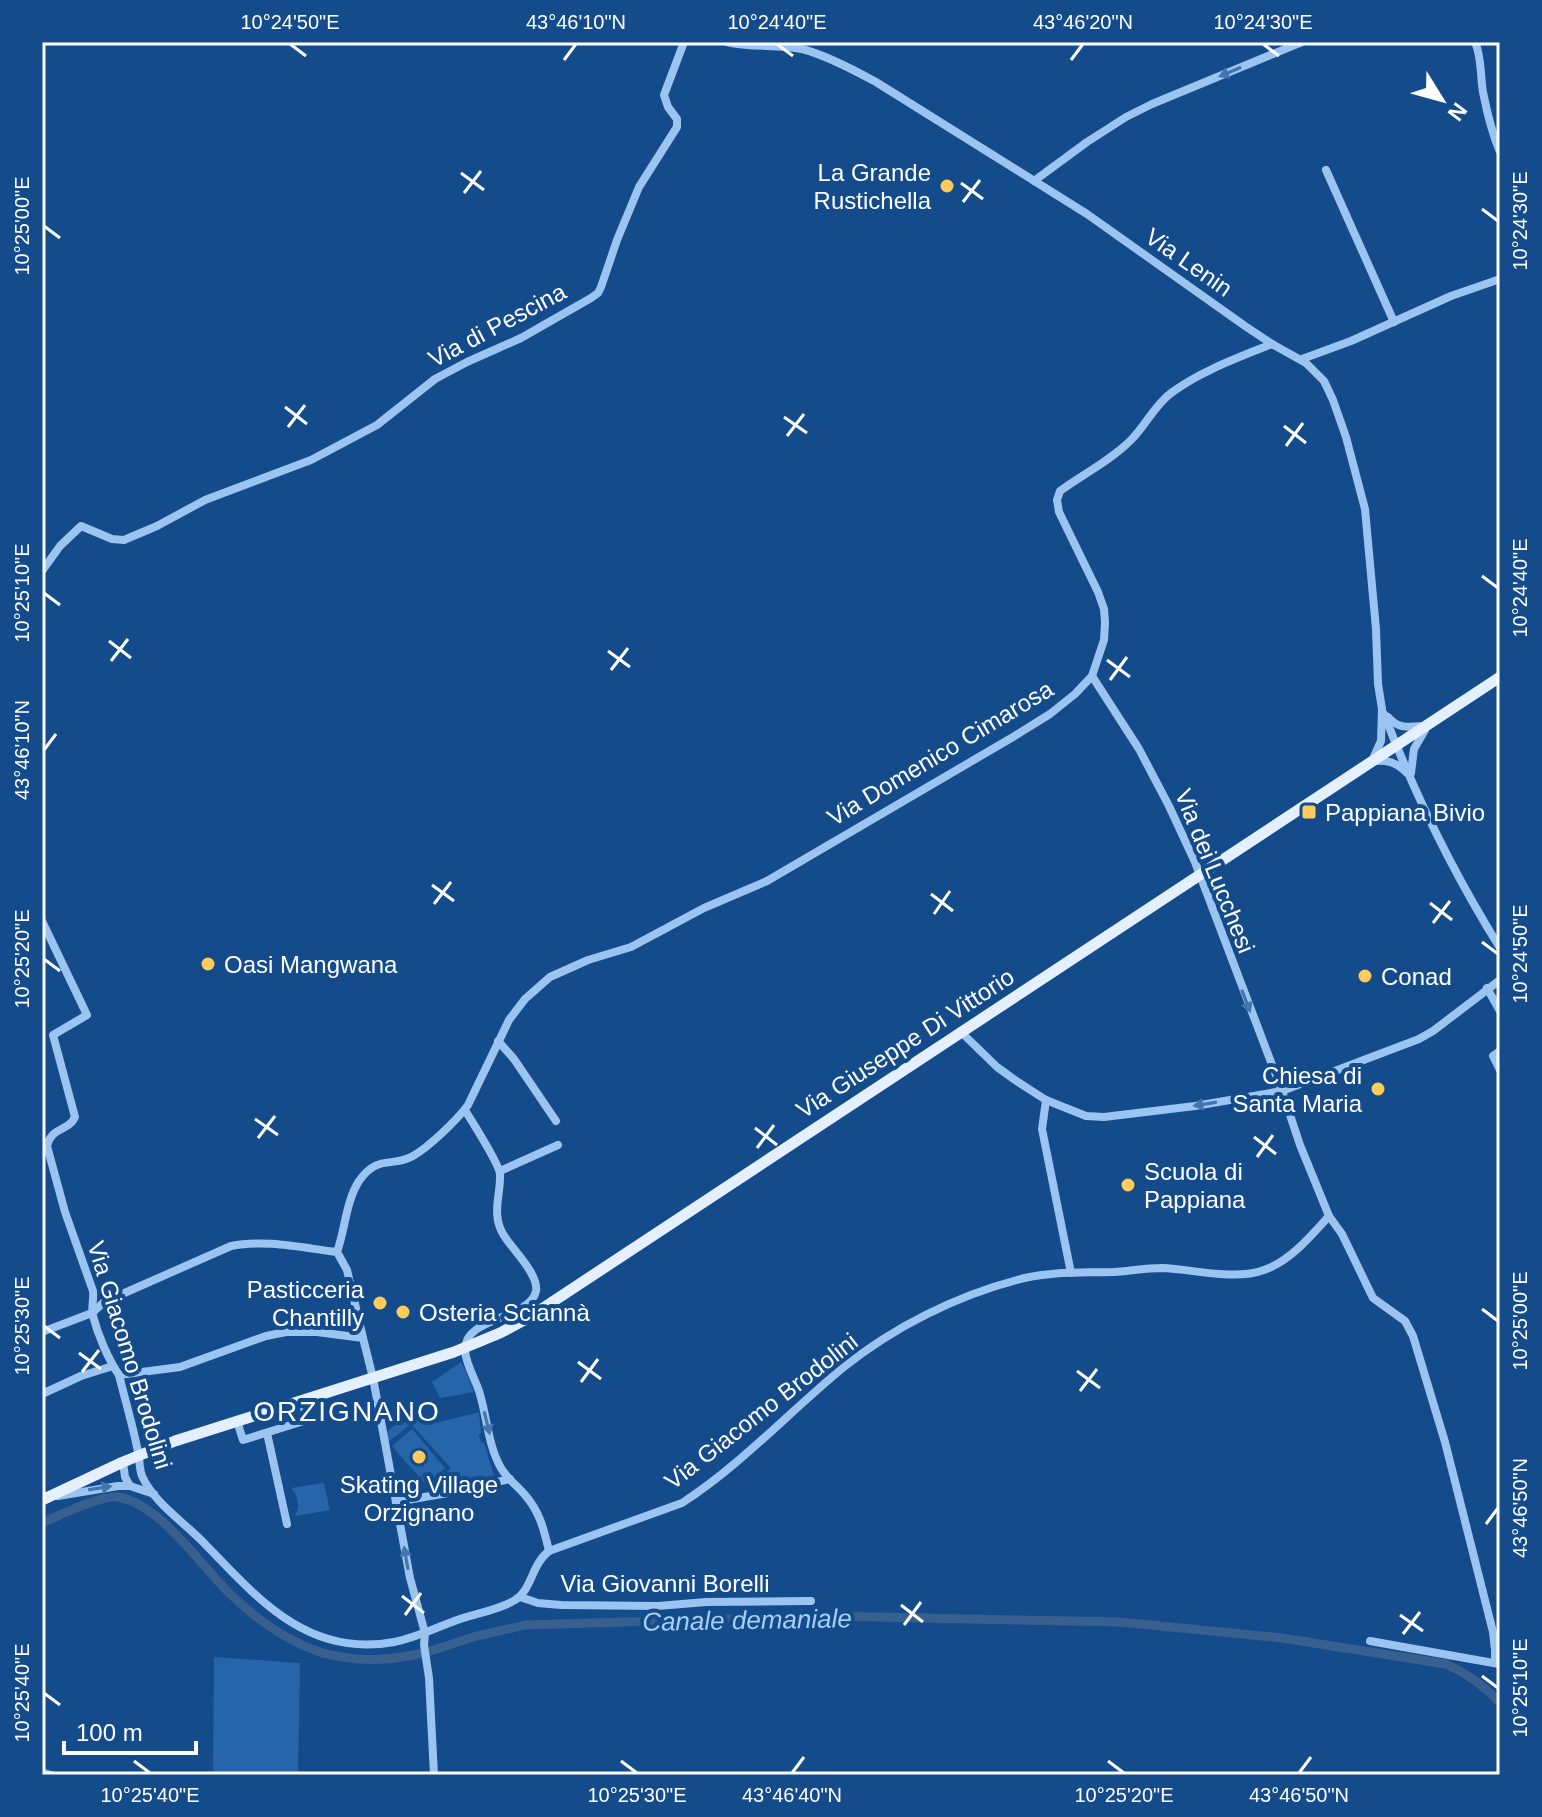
<svg xmlns="http://www.w3.org/2000/svg" width="1542" height="1817" font-family="Arial,sans-serif">
  <rect width="100%" height="100%" fill="#144b8a"/>
  <g fill="#2665a9">
    <path d="M461,1362L465,1369L474,1392L440,1398L432,1382Z"/>
    <path d="M479,1412L481,1432L479,1436L481,1442L484,1443L494,1475L484,1479L428,1489L451,1468L411,1424L388,1442L386,1433L395,1425L422,1418L424,1420L433,1418L436,1423Z"/>
    <path d="M412,1429L445,1468L426,1485L392,1446Z"/>
    <path d="M324,1483L330,1510L295,1516C300,1505 299,1498 291,1488Z"/>
    <path d="M214,1657L300,1663L298,1775H213Z"/>
  </g>
  <g fill="none" stroke-linecap="round" stroke-linejoin="round">
    <path stroke="#8dbff3" stroke-width="3" d="M42,1770L60,1775"/>
    <path stroke="#37608f" stroke-width="9" d="M42,1523C58,1516 101,1495 117,1497C157,1502 199,1562 226,1590C252,1616 287,1642 323,1653C352,1661 384,1661 413,1655C435,1651 456,1642 477,1636C493,1632 509,1629 525,1625L826,1616L1120,1622L1282,1638L1446,1664C1468,1674 1484,1685 1500,1703"/>
    <g stroke="#9bc4f0" stroke-width="8">
      <path d="M727,42C751,48 777,44 802,49C826,55 854,70 876,82L1087,214L1245,326L1272,344L1306,363L1324,381L1333,400L1346,437L1365,509L1376,629L1378,684L1382,709L1381,741L1372,761"/>
      <path d="M1475,42C1482,58 1480,74 1483,92C1487,113 1492,133 1500,152"/>
      <path d="M1326,170L1394,322"/>
      <path d="M1034,181L1087,142L1126,117L1152,104L1302,42"/>
      <path d="M1302,359L1351,341L1451,296L1500,279"/>
      <path d="M42,571L60,546L81,526L112,539L124,540L157,526L205,500L311,460L377,425L435,379L467,362L521,338L591,298L598,293L601,287L617,240L639,187L677,127V119L668,107L664,95L684,42"/>
      <path d="M1384,714C1415,795 1454,874 1500,948"/>
      <path d="M1388,717C1398,729 1408,727 1423,726"/>
      <path d="M1373,761C1388,760 1396,762 1407,773"/>
      <path d="M1411,773L1414,749L1425,730"/>
      <path d="M42,921L87,1015L53,1035L75,1117C68,1132 52,1126 47,1146L65,1212L93,1291C94,1299 91,1308 93,1316C98,1335 108,1359 119,1375C125,1400 133,1426 138,1452C140,1460 139,1468 142,1476C154,1503 184,1522 204,1543C258,1599 308,1658 394,1642C414,1638 433,1629 452,1622C471,1614 498,1611 515,1600C532,1590 531,1565 549,1551L682,1503C741,1465 790,1411 844,1367C894,1327 956,1296 1017,1280C1048,1271 1081,1273 1113,1272C1129,1271 1146,1268 1162,1268C1193,1269 1234,1281 1264,1270C1290,1261 1311,1236 1329,1216L1300,1145L1282,1091L1419,1039L1433,1031L1500,980"/>
      <path d="M1487,988L1500,1011"/>
      <path d="M961,1032L997,1067L1015,1080L1046,1100L1086,1116L1104,1117L1195,1106L1282,1091L1195,862L1169,806L1139,749L1092,676"/>
      <path d="M498,1041L514,1059L556,1121"/>
      <path d="M1500,1051L1493,1056L1500,1070"/>
      <path d="M1046,1100L1042,1129L1071,1273"/>
      <path d="M465,1110C472,1122 499,1163 500,1174C501,1195 491,1213 503,1234C511,1248 539,1274 536,1291C530,1320 463,1316 465,1351C466,1364 475,1379 479,1391C487,1416 488,1446 501,1468C507,1479 518,1486 525,1495C540,1512 544,1530 549,1551"/>
      <path d="M500,1171L558,1145"/>
      <path d="M1329,1216L1342,1234L1373,1298L1405,1321L1413,1336L1445,1442L1493,1632L1495,1650V1663"/>
      <path d="M337,1252L347,1270L363,1338"/>
      <path d="M42,1332L92,1313L104,1302L231,1246C264,1239 303,1248 337,1252C345,1230 346,1201 359,1181C378,1154 391,1168 413,1156C429,1147 458,1119 468,1105L509,1020L525,999L550,977L588,960L631,947L704,908L767,881L1013,737L1050,714L1075,694L1092,676L1104,640L1105,622L1104,609L1098,592L1059,512L1057,500L1060,491C1083,474 1110,461 1131,440C1146,425 1154,406 1171,393C1201,371 1237,358 1272,344"/>
      <path d="M119,1375L180,1367L266,1336L286,1332H317L363,1338L373,1378L410,1578L425,1633L424,1645L429,1678L434,1775"/>
      <path d="M42,1394L81,1376L113,1366"/>
      <path d="M237,1421L243,1440L307,1420L302,1400"/>
      <path d="M267,1433L287,1524"/>
      <path d="M123,1462L125,1477L130,1486"/>
      <path d="M58,1496L118,1486H130L154,1494"/>
      <path d="M396,1502L459,1491L510,1479"/>
      <path d="M520,1597L538,1603L561,1605L658,1606L706,1602L811,1601"/>
      <path d="M1370,1641L1499,1664"/>
    </g>
    <path stroke="#e4efff" stroke-width="11" d="M42,1500L123,1462L175,1441L454,1352L500,1333L528,1318L1500,677"/>
  </g>
  <defs><path id="oneway-solid" d="M-6-.8H1V-3.2L6.5 0L1 3.2V.8H-6Z" transform="scale(2)"/></defs>
  <g fill="#4375ae">
    <use href="#oneway-solid" transform="translate(1230 72) rotate(157)"/>
    <use href="#oneway-solid" transform="translate(1246 1001) rotate(69)"/>
    <use href="#oneway-solid" transform="translate(1205 1104) rotate(171)"/>
    <use href="#oneway-solid" transform="translate(487 1423) rotate(76)"/>
    <use href="#oneway-solid" transform="translate(100 1488) rotate(-9)"/>
    <use href="#oneway-solid" transform="translate(406 1558) rotate(-100)"/>
  </g>
  <path fill="none" stroke="#fff" stroke-width="3" d="M290,44L306,56M777,44L793,56M1263,44L1279,56M564,60L576,44M1071,60L1083,44M461,173L484,190M961,183L983,199M464,193L481,171M963,202L980,180M1482,209L1498,221M44,226L60,238M285,407L307,424M784,417L807,433M1284,426L1306,443M288,427L305,405M787,436L804,414M1286,446L1303,423M1482,576L1498,588M44,593L60,605M109,641L131,658M608,651L630,667M1107,660L1130,677M111,661L128,639M611,670L628,648M1110,680L1127,657M44,750L56,734M432,885L454,901M931,894L953,911M1430,903L1452,920M434,904L451,882M934,914L950,891M1433,923L1450,901M1482,942L1498,954M44,959L60,971M255,1119L278,1135M755,1128L777,1145M1254,1137L1276,1154M258,1138L275,1116M757,1148L774,1125M1257,1157L1273,1135M1482,1309L1498,1321M44,1326L60,1338M79,1353L101,1369M578,1362L601,1379M1077,1371L1100,1388M82,1372L99,1350M581,1382L598,1359M1080,1391L1097,1369M1486,1524L1498,1508M402,1596L424,1613M901,1605L923,1622M405,1615L421,1593M1400,1615L1423,1631M904,1625L921,1602M1403,1634L1420,1612M1482,1676L1498,1688M44,1693L60,1705M134,1761L150,1773M621,1761L637,1773M1108,1761L1124,1773M792,1773L804,1757M1299,1773L1311,1757"/>
  <g fill="#ffcb5a" stroke="#144b8a" stroke-width="3">
    <circle cx="947" cy="186" r="8"/>
    <rect x="1301" y="804" width="16" height="16" rx="4"/>
    <circle cx="208" cy="964" r="8"/>
    <circle cx="1365" cy="976" r="8"/>
    <circle cx="1378" cy="1089" r="8"/>
    <circle cx="1128" cy="1185" r="8"/>
    <circle cx="380" cy="1303" r="8"/>
    <circle cx="403" cy="1312" r="8"/>
    <circle cx="419" cy="1457" r="8"/>
  </g>
  <g text-anchor="middle" dominant-baseline="central" stroke-width="8" stroke-linejoin="round" paint-order="stroke">
    <g font-size="24" fill="#fff" stroke="#144b8a" text-anchor="start">
      <text x="931" y="172" text-anchor="end">La Grande<tspan x="931" dy="28">Rustichella</tspan></text>
      <text x="1325" y="812">Pappiana Bivio</text>
      <text x="224" y="964">Oasi Mangwana</text>
      <text x="1381" y="976">Conad</text>
      <text x="1362" y="1075" text-anchor="end">Chiesa di<tspan x="1362" dy="28">Santa Maria</tspan></text>
      <text x="1144" y="1171">Scuola di<tspan x="1144" dy="28">Pappiana</tspan></text>
      <text x="364" y="1289" text-anchor="end">Pasticceria<tspan x="364" dy="28">Chantilly</tspan></text>
      <text x="419" y="1312">Osteria Sciannà</text>
      <text x="419" y="1484" text-anchor="middle">Skating Village<tspan x="419" dy="28">Orzignano</tspan></text>
    </g>
    <g font-size="24" fill="#fff" stroke="#144b8a">
      <text transform="translate(1189 262) rotate(35)">Via Lenin</text>
      <text transform="translate(497 325) rotate(-28)">Via di Pescina</text>
      <text transform="translate(940 753) rotate(-31)">Via Domenico Cimarosa</text>
      <text transform="translate(1215 871) rotate(68)">Via dei Lucchesi</text>
      <text transform="translate(905 1043) rotate(-33)">Via Giuseppe Di Vittorio</text>
      <text transform="translate(130 1355) rotate(73)">Via Giacomo Brodolini</text>
      <text transform="translate(761 1411) rotate(-38)">Via Giacomo Brodolini</text>
      <text x="665" y="1583">Via Giovanni Borelli</text>
    </g>
    <g font-size="26" font-style="italic" fill="#a7cef7" stroke="#144b8a">
      <text transform="translate(747 1620) rotate(-1)">Canale demaniale</text>
    </g>
    <g font-size="28" letter-spacing="2" fill="#fff" stroke="#144b8a">
      <text x="347" y="1411">ORZIGNANO</text>
    </g>
  </g>
  <rect width="1542" height="1817" fill="none" stroke="#144b8a" stroke-width="88"/>
  <g transform="translate(1442 100) rotate(127)" stroke="#144b8a" stroke-width="6" paint-order="stroke">
  <path d="M0-6L14 30L0 20L-14 30Z" fill="#ffffff"/>
  <text y="-12" font-size="22" font-weight="bold" text-anchor="middle" fill="#ffffff">N</text>
  </g>
  <path d="M64 1741v12h132v-12" fill="none" stroke="#ffffff" stroke-width="4"/>
  <text x="76" y="1741" font-size="24" fill="#ffffff" stroke="#144b8a" stroke-width="6" paint-order="stroke">100 m</text>
  <rect x="44" y="44" width="1454" height="1729" fill="none" stroke="#fff" stroke-width="3"/>
  <g font-size="20" text-anchor="middle" fill="#fff">
    <text x="290" y="29">10°24'50"E</text>
    <text x="576" y="29">43°46'10"N</text>
    <text x="777" y="29">10°24'40"E</text>
    <text x="1083" y="29">43°46'20"N</text>
    <text x="1263" y="29">10°24'30"E</text>
    <text transform="translate(1520 221) rotate(-90)" y="7">10°24'30"E</text>
    <text transform="translate(22 226) rotate(-90)" y="7">10°25'00"E</text>
    <text transform="translate(1520 588) rotate(-90)" y="7">10°24'40"E</text>
    <text transform="translate(22 593) rotate(-90)" y="7">10°25'10"E</text>
    <text transform="translate(22 750) rotate(-90)" y="7">43°46'10"N</text>
    <text transform="translate(1520 954) rotate(-90)" y="7">10°24'50"E</text>
    <text transform="translate(22 959) rotate(-90)" y="7">10°25'20"E</text>
    <text transform="translate(1520 1321) rotate(-90)" y="7">10°25'00"E</text>
    <text transform="translate(22 1326) rotate(-90)" y="7">10°25'30"E</text>
    <text transform="translate(1520 1508) rotate(-90)" y="7">43°46'50"N</text>
    <text transform="translate(1520 1688) rotate(-90)" y="7">10°25'10"E</text>
    <text transform="translate(22 1693) rotate(-90)" y="7">10°25'40"E</text>
    <text x="150" y="1802">10°25'40"E</text>
    <text x="637" y="1802">10°25'30"E</text>
    <text x="792" y="1802">43°46'40"N</text>
    <text x="1124" y="1802">10°25'20"E</text>
    <text x="1299" y="1802">43°46'50"N</text>
  </g>
</svg>
